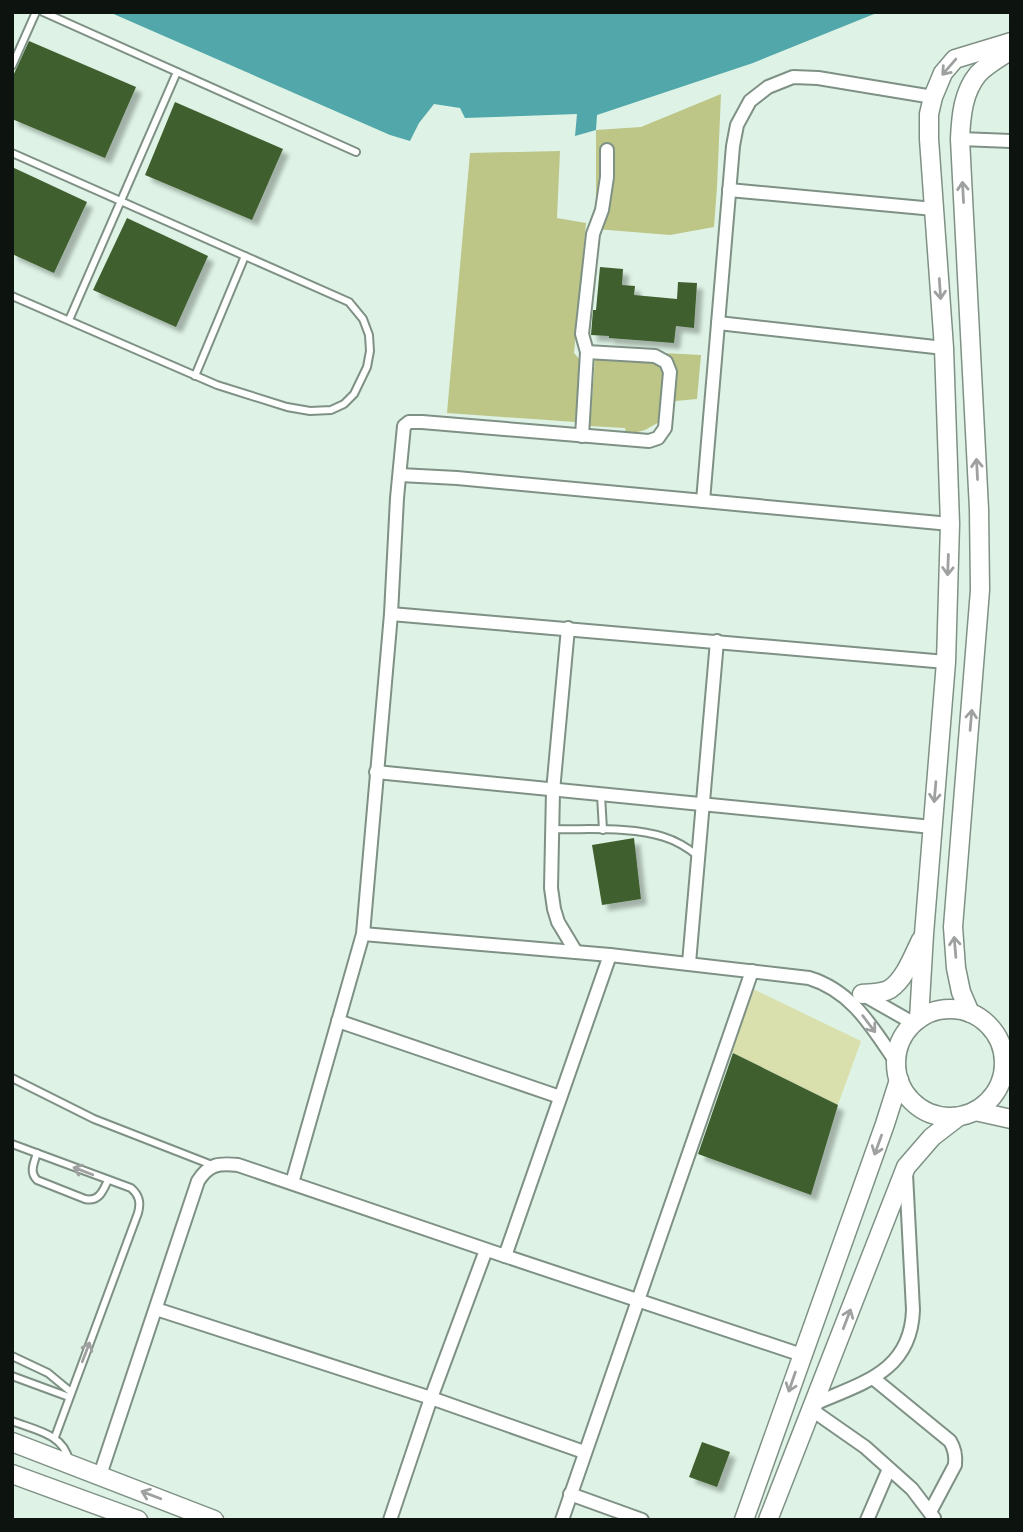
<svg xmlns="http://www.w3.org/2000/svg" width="1023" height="1532" font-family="'Roboto Condensed',sans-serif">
  <defs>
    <filter id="shadow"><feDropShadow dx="6" dy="6" stdDeviation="2" flood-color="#0004"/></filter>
  </defs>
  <rect width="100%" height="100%" fill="#def3e5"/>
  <path fill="#d9e0ad" d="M753,989L861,1041L838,1105L729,1051Z"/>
  <g fill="#bdc587">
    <path d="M721,94L717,187L714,227L670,235L596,229V130L641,127Z"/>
    <path d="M560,151L557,218L586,223L574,353L581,361L575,422L447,413L470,153Z"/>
    <path d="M645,352L701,355L697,399L665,402L661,421L645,430L626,435L625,428L590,426L595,358Z"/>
  </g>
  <path fill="#52a7aa" d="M109,12H879L753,63L597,115L596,130L575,136L577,114L465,118L460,108L434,104L419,123L410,141L390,135Z"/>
  <g fill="#405f2f" filter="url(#shadow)">
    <path d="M29,41L136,87L105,158L12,119V78Z"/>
    <path d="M175,102L283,149L252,220L145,175Z"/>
    <path d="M12,167L87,202L54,273L12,254Z"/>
    <path d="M127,218L208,256L176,327L93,290Z"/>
    <path d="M600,267L623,269L622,285L635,286L634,295L677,299L678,282L697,283L694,328L676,326L674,343L609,338V336L591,335L593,310H596Z"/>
    <path d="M634,838L641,899L602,905L592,845Z"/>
    <path d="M733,1053L838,1105L811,1195L698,1154Z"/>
    <path d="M702,1442L730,1452L717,1487L689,1477Z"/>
  </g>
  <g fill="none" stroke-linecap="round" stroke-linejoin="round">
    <defs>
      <g id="lane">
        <path d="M43,12L356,152"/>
        <path d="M12,66L36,12"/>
        <path d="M12,153L349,302L363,319L369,335L370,351L367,367L354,394L344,404L331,410L310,411L287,407L217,385L12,296"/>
        <path d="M69,320L177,72"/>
        <path d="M195,376L245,256"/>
        <path d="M601,795L603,830"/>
        <path d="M552,829C586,830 632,826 664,837C677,841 688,848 698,856"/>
        <path d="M12,1078L94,1119L212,1165"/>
        <path d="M12,1144L131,1188C139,1195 141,1202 138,1213L55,1437"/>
        <path d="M37,1153C34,1163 29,1172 37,1180L85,1199C99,1202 103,1191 108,1180"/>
        <path d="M12,1356L48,1373L71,1392"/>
        <path d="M12,1376L69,1397"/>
        <path d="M12,1421C35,1430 64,1434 69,1461"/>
      </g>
      <g id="street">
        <path d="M960,139L1011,141"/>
        <path d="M729,190L934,209"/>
        <path d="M718,323L944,348"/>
        <path d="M582,436L587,352L582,334L593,234L602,210L607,177V150"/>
        <path d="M400,475L457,478L950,524"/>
        <path d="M703,501L733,146L737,125L750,101L768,87L793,77L818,78L933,97"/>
        <path d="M391,614L946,662"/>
        <path d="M568,628L553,791L551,888L554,909L558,922L576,952"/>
        <path d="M376,772C562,792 747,808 932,827"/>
        <path d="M363,934L610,955L809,978C852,991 872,1027 896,1062"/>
        <path d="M689,963L717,641"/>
        <path d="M862,994L913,1023"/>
        <path d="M338,1021L560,1097"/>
        <path d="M292,1183L363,934L391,614L397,498L404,426L409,422H422L649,441L658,438L665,428L670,372L666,362L655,356L587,352"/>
        <path d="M505,1256L610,955"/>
        <path d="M156,1309L431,1398L584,1452"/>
        <path d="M873,1378L950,1441C955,1449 956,1456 955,1465L930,1512"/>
        <path d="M814,1404C862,1383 911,1372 913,1310L906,1174"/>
        <path d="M812,1410L865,1447L912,1489L934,1518"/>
        <path d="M100,1475L198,1181C209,1164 218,1163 238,1165L505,1256L802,1355"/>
        <path d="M570,1494L642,1520"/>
        <path d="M390,1520L431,1398L486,1250"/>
        <path d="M562,1520L752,971"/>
        <path d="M867,1520L889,1469"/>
      </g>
      <g id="secondary">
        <path d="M862,994C871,993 882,994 890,989C905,979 913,956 921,940"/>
        <circle cx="950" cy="1063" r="54"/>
        <path d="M970,1013L961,992L956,968L953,927L980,590L979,509L960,139C961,116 963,92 978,74C986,65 1001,57 1011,50"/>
        <path d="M919,1019L924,934L946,662L950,524L944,348L929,139V114L933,97L943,73L955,59L1011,42"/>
        <path d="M975,1111L1011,1119"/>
        <path d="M12,1442L214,1520"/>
        <path d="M12,1474L138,1520"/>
        <path d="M744,1520L885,1124L899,1080"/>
        <path d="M768,1520L906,1167L932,1137L958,1117"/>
      </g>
    </defs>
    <use href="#lane" stroke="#7e9184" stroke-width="10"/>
    <use href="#street" stroke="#7e9184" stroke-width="16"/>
    <use href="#secondary" stroke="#7e9184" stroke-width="21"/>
    <use href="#lane" stroke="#fff" stroke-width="6"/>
    <use href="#street" stroke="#fff" stroke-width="12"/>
    <use href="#secondary" stroke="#fff" stroke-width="18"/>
  </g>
  <defs><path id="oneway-shaft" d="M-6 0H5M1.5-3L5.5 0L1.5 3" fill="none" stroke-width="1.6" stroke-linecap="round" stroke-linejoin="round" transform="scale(1.75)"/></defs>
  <g stroke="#9ea19f">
    <use href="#oneway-shaft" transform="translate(949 67) rotate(131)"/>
    <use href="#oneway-shaft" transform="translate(963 192) rotate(-93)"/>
    <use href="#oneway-shaft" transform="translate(940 289) rotate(86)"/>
    <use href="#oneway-shaft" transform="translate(977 469) rotate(-93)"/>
    <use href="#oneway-shaft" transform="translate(948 565) rotate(92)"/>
    <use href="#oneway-shaft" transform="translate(971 720) rotate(-85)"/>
    <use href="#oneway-shaft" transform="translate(935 792) rotate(95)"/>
    <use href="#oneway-shaft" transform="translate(955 947) rotate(-95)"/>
    <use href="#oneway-shaft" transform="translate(869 1024) rotate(53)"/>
    <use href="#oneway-shaft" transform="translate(878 1145) rotate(110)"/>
    <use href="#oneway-shaft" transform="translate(83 1171) rotate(-159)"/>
    <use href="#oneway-shaft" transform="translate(847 1319) rotate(-69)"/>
    <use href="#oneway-shaft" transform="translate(86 1352) rotate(-69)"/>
    <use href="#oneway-shaft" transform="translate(792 1382) rotate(109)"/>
    <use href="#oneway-shaft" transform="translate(151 1495) rotate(-159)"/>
  </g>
  <rect width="1023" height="1532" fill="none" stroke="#0d140f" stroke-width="28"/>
</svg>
